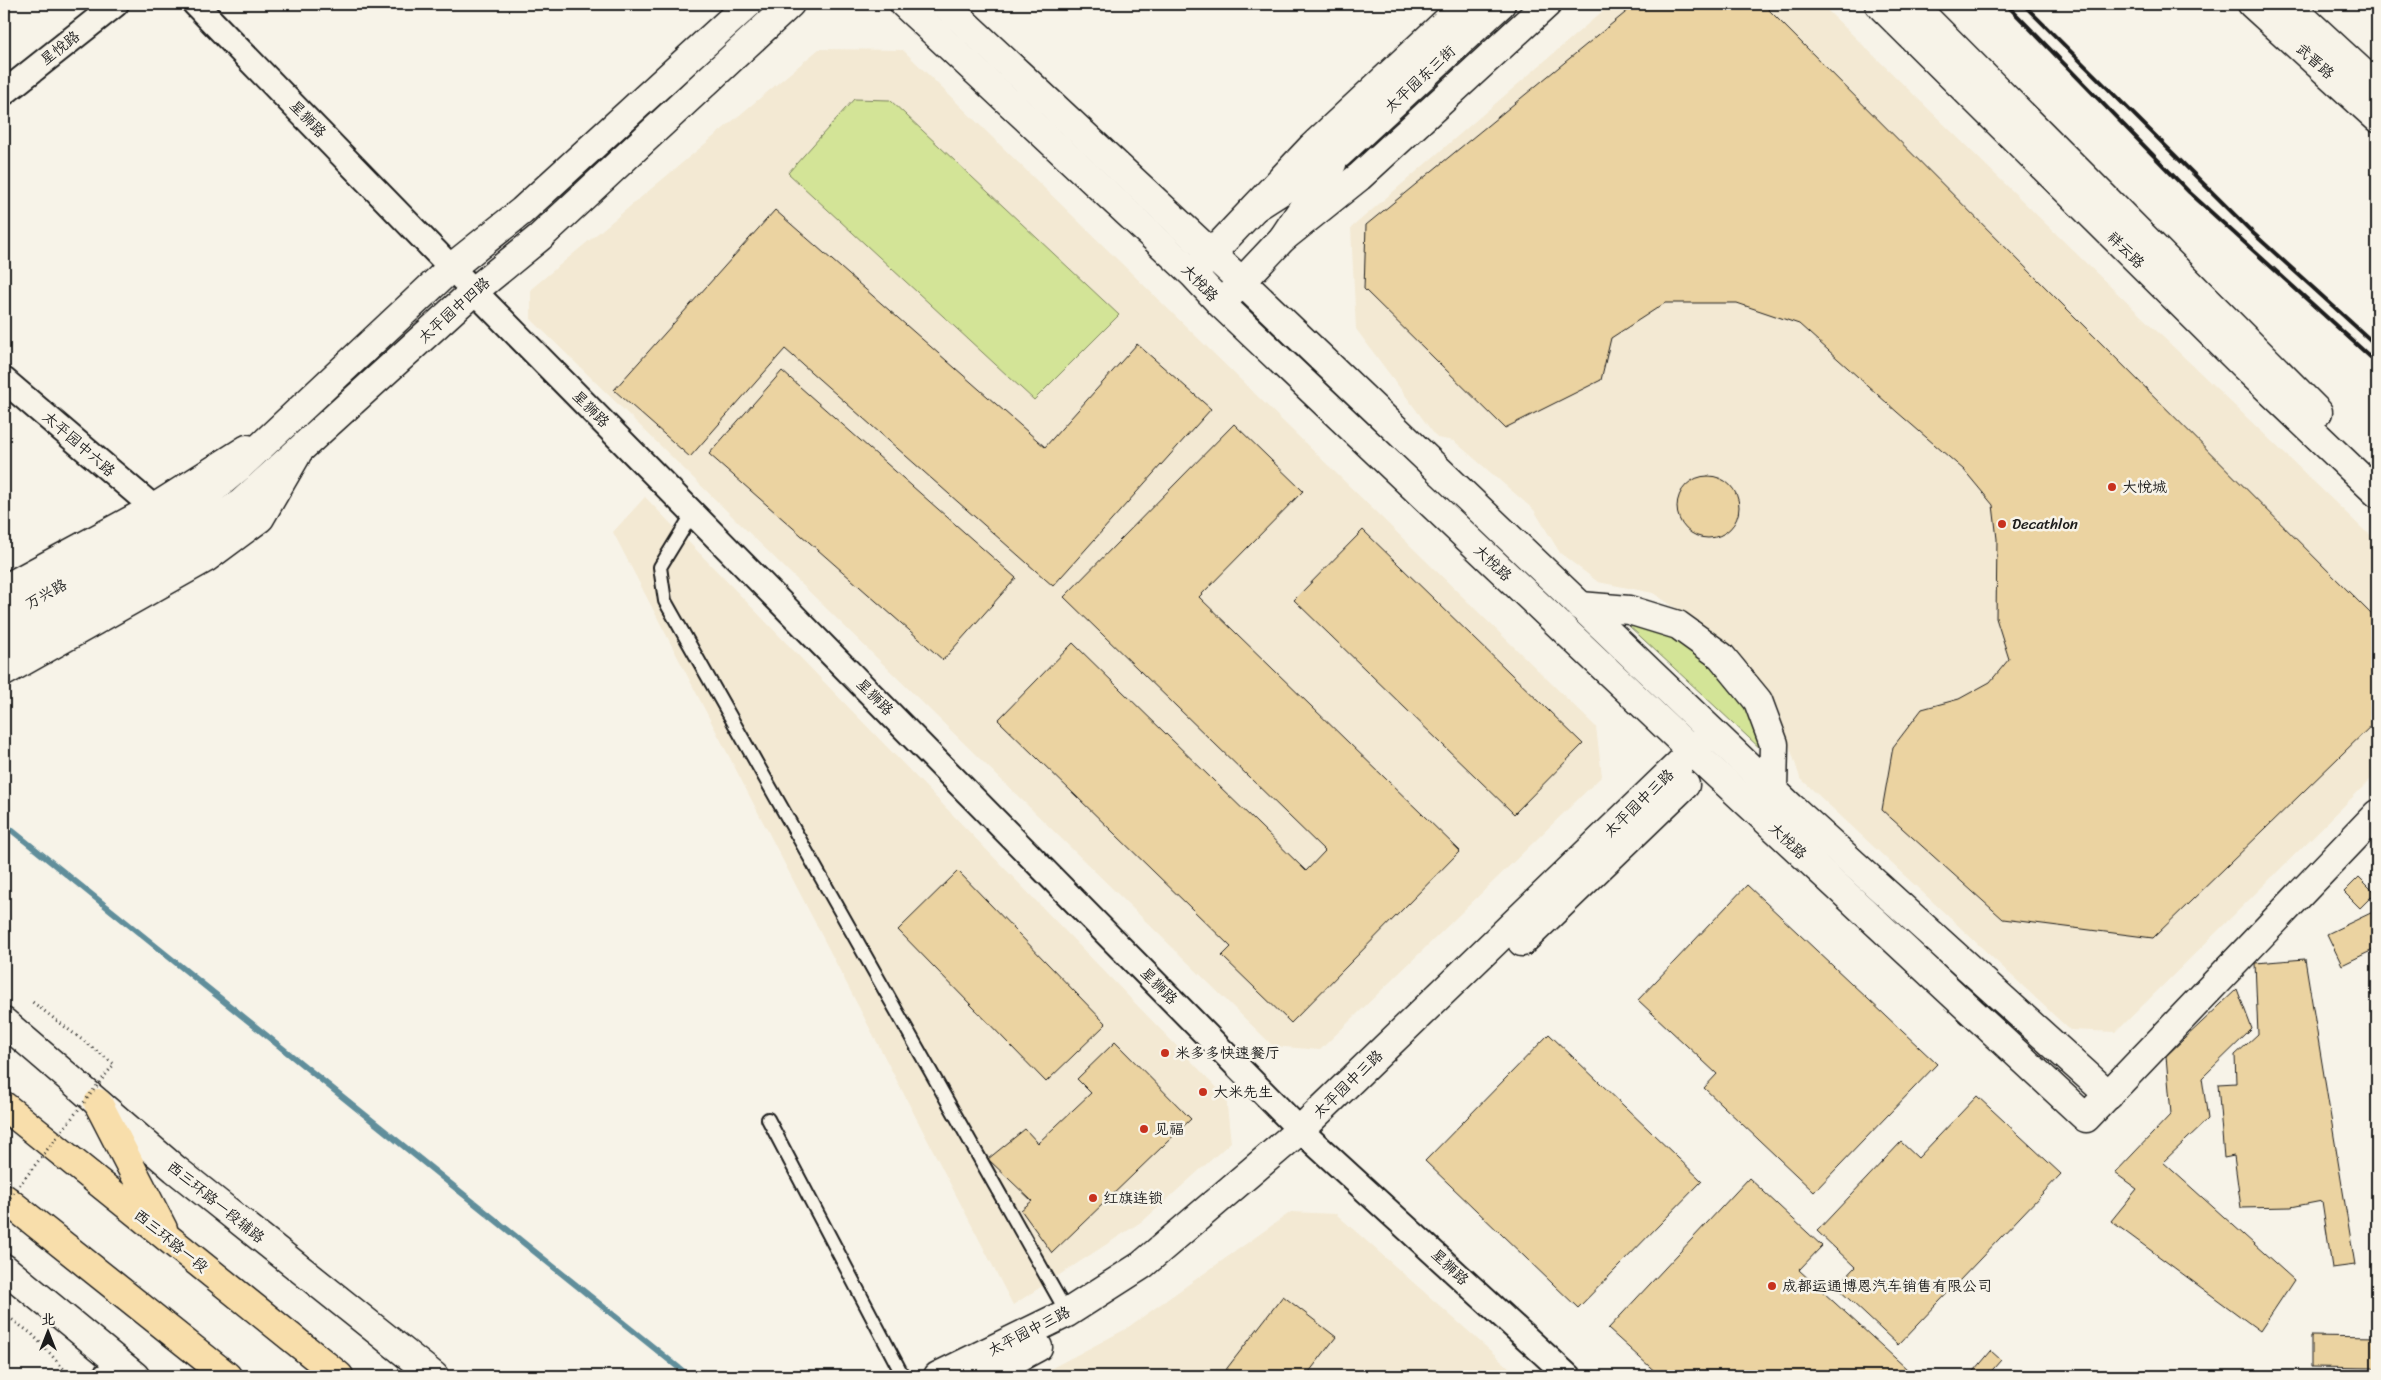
<svg xmlns="http://www.w3.org/2000/svg" width="2381" height="1380" font-family="Sriracha,'LXGW WenKai TC',sans-serif">
  <rect width="100%" height="100%" fill="#f7f3e8"/>
  <filter id="ink" filterUnits="userSpaceOnUse"><feTurbulence type="fractalNoise" baseFrequency=".02" numOctaves="2"/><feDisplacementMap in="SourceGraphic" scale="10" xChannelSelector="R" yChannelSelector="G"/><feConvolveMatrix kernelMatrix="1 2 1 2 8 2 1 2 1" color-interpolation-filters="sRGB"/></filter>
  <g filter="url(#ink)">
    <g fill="#f3e9d3">
      <path d="M1611,4H1821L2087,264L2365,531L2377,539V773L2116,1032L2070,1030L1800,778L1777,707L1715,634L1653,593L1598,582L1560,553L1534,510L1454,441L1437,438L1356,329L1351,228Z"/>
      <path d="M819,49L903,50L1596,727L1602,776L1320,1050L1273,1046L531,319V289Z"/>
      <path d="M645,497L1226,1097L1231,1142L1144,1220L1013,1305L613,532Z"/>
      <path d="M1291,1212L1336,1214L1519,1376H1037L1124,1330Z"/>
    </g>
    <g fill="#d3e497" stroke="#78805a">
      <path d="M854,99L890,100L1119,315L1034,400L788,173Z"/>
      <path d="M1628,625C1636,625 1644,626 1651,627C1693,637 1743,686 1758,725C1762,733 1762,743 1763,751Z"/>
    </g>
    <g fill="none" stroke-linecap="round" stroke-linejoin="round">
      <path stroke="#608e9b" stroke-width="6" d="M4,824L689,1376"/>
    </g>
    <g fill="#ebd3a1" stroke="#1c1c1c">
      <path d="M1636,4H1763L2377,620V720L2153,938L2003,919L1882,810L1893,747L1922,709L1959,699L1990,682L2009,659L1996,618L1997,539L1993,505L1964,470L1897,412L1799,324L1737,303H1665L1611,338L1601,380L1505,428L1364,289L1366,225Z"/>
      <path d="M775,210L1045,447L1137,344L1211,409L1053,586L785,349L690,457L614,390Z"/>
      <path d="M782,371L1016,578L943,660L709,454Z"/>
      <path d="M1234,424L1303,491L1199,597L1460,851L1291,1023L1222,956L1231,947L998,720L1073,643L1306,871L1325,851L1064,597Z"/>
      <circle cx="1708" cy="507" r="31"/>
      <path d="M1363,530L1583,744L1514,814L1294,600Z"/>
      <path d="M958,871L1106,1024L1046,1082L898,930Z"/>
      <path d="M2359,877L2375,893L2360,908L2344,892Z"/>
      <path d="M1747,885L1937,1064L1814,1192L1704,1088L1717,1074L1638,1000Z"/>
      <path d="M2377,910V948L2342,965L2327,934Z"/>
      <path d="M2305,959L2355,1265L2332,1268L2322,1201L2291,1207L2241,1208L2234,1156L2224,1158L2218,1084L2236,1083L2235,1055L2258,1034L2255,963Z"/>
      <path d="M2237,989L2252,1029L2202,1078L2208,1119L2163,1162L2294,1280L2260,1331L2111,1221L2137,1189L2115,1173L2171,1114L2166,1056Z"/>
      <path d="M1549,1034L1702,1181L1578,1308L1425,1161Z"/>
      <path d="M1115,1042L1191,1119L1052,1253L1021,1210L1032,1201L988,1159L1025,1129L1038,1143L1091,1093L1077,1079Z"/>
      <path d="M1977,1096L2061,1174L1898,1345L1836,1287L1855,1267L1817,1231L1901,1142L1918,1158Z"/>
      <path d="M1749,1178L1822,1246L1799,1270L1907,1369L1901,1376H1660L1608,1329Z"/>
      <path d="M1283,1296L1336,1337L1306,1376H1221Z"/>
      <path d="M2311,1336L2377,1337V1368L2311,1367Z"/>
      <path d="M1991,1351L2001,1360L1987,1376H1970Z"/>
    </g>
    <g fill="none" stroke-linecap="round" stroke-linejoin="round">
      <defs>
        <g id="service">
          <path d="M693,513L660,567L665,601L1067,1313"/>
          <path d="M768,1119L903,1376"/>
        </g>
        <g id="minor">
          <path d="M195,4L474,291L1300,1130L1568,1376"/>
          <path d="M4,93L116,4"/>
          <path d="M4,380L154,508"/>
          <path d="M105,1376L124,1368"/>
        </g>
        <g id="tertiary">
          <path d="M1547,4L1359,177L1283,238L1221,304L1693,752L2086,1118L2377,814"/>
          <path d="M1879,4L2242,364L2377,493"/>
          <path d="M1912,4L2318,412"/>
          <path d="M2252,4L2377,118"/>
          <path d="M2288,4L2377,86"/>
          <path d="M1196,270L1311,148L1465,4"/>
          <path d="M1242,282L1791,807L2109,1095"/>
          <path d="M4,589L154,508L247,449"/>
          <path d="M1580,606L1629,610L1678,625L1721,656L1758,701L1774,744L1773,790"/>
          <path d="M4,672L206,558L260,518L296,456"/>
          <path d="M1522,942L1685,785"/>
          <path d="M938,1376L1067,1313L1142,1265L1300,1130L1706,738"/>
          <path d="M984,1376L1038,1347"/>
        </g>
        <g id="secondary">
          <path d="M904,4L1193,274L1221,304"/>
          <path d="M944,4L1242,282"/>
          <path d="M1256,207L1339,154L1501,4"/>
          <path d="M1283,238L1332,164"/>
          <path d="M4,618L172,524L239,467L452,267L522,211L748,4"/>
          <path d="M4,642L175,548L241,503L474,291L540,237L790,4"/>
          <path d="M4,1022L175,1169L434,1376"/>
          <path d="M4,1268L135,1376"/>
        </g>
        <g id="trunk">
          <path d="M98,1103L163,1229"/>
          <path d="M4,1106L339,1376"/>
          <path d="M4,1198L227,1376"/>
        </g>
      </defs>
      <use href="#service" stroke="#1c1c1c" stroke-width="16"/>
      <use href="#minor" stroke="#1c1c1c" stroke-width="28"/>
      <use href="#tertiary" stroke="#1c1c1c" stroke-width="31"/>
      <use href="#secondary" stroke="#1c1c1c" stroke-width="31"/>
      <use href="#trunk" stroke="#1c1c1c" stroke-width="31"/>
      <path stroke="#1c1c1c" stroke-width="3" stroke-dasharray="1 4" stroke-linecap="butt" d="M4,1314L32,1334L64,1369"/>
      <use href="#service" stroke="#f7f3e8" stroke-width="12"/>
      <use href="#minor" stroke="#f7f3e8" stroke-width="24"/>
      <use href="#tertiary" stroke="#f7f3e8" stroke-width="28"/>
      <use href="#secondary" stroke="#f7f3e8" stroke-width="28"/>
      <use href="#trunk" stroke="#f8deab" stroke-width="28"/>
      <g stroke="#1c1c1c" stroke-width="4">
        <path d="M2006,4L2189,192L2377,363"/>
        <path d="M2023,4L2254,234L2377,346"/>
      </g>
      <path stroke="#1c1c1c" stroke-width="3" stroke-dasharray="1 4" stroke-linecap="butt" d="M4,1205L114,1064L31,1001"/>
    </g>
  </g>
  <g fill="#c8321e" stroke="#f7f3e8" stroke-width="2">
    <circle cx="2112" cy="487" r="5"/>
    <circle cx="2002" cy="524" r="5"/>
    <circle cx="1165" cy="1053" r="5"/>
    <circle cx="1203" cy="1092" r="5"/>
    <circle cx="1144" cy="1129" r="5"/>
    <circle cx="1093" cy="1198" r="5"/>
    <circle cx="1772" cy="1286" r="5"/>
  </g>
  <g text-anchor="middle" dominant-baseline="central" stroke-width="5" stroke-linejoin="round" paint-order="stroke">
    <g font-size="15" fill="#1c1c1c" stroke="#f7f3e8">
      <text transform="translate(60 48) rotate(-38)">星悦路</text>
      <text transform="translate(2315 61) rotate(42)">武晋路</text>
      <text transform="translate(1420 79) rotate(-43)">太平园东三街</text>
      <text transform="translate(308 119) rotate(46)">星狮路</text>
      <text transform="translate(2126 250) rotate(45)">祥云路</text>
      <text transform="translate(1200 283) rotate(46)">大悦路</text>
      <text transform="translate(454 310) rotate(-42)">太平园中四路</text>
      <text transform="translate(591 409) rotate(45)">星狮路</text>
      <text transform="translate(79 444) rotate(41)">太平园中六路</text>
      <text transform="translate(1493 563) rotate(43)">大悦路</text>
      <text transform="translate(46 594) rotate(-29)">万兴路</text>
      <text transform="translate(875 697) rotate(45)">星狮路</text>
      <text transform="translate(1639 803) rotate(-44)">太平园中三路</text>
      <text transform="translate(1788 841) rotate(43)">大悦路</text>
      <text transform="translate(1159 986) rotate(45)">星狮路</text>
      <text transform="translate(1348 1084) rotate(-44)">太平园中三路</text>
      <text transform="translate(216 1202) rotate(39)">西三环路一段辅路</text>
      <text transform="translate(171 1241) rotate(39)">西三环路一段</text>
      <text transform="translate(1450 1267) rotate(43)">星狮路</text>
      <text transform="translate(1029 1331) rotate(-27)">太平园中三路</text>
    </g>
    <g font-size="15" fill="#1c1c1c" stroke="#f7f3e8" text-anchor="start">
      <text x="2122" y="487">大悦城</text>
      <text x="2012" y="524">Decathlon</text>
      <text x="1175" y="1053">米多多快速餐厅</text>
      <text x="1213" y="1092">大米先生</text>
      <text x="1154" y="1129">见福</text>
      <text x="1103" y="1198">红旗连锁</text>
      <text x="1782" y="1286">成都运通博恩汽车销售有限公司</text>
    </g>
  </g>
  <rect width="2381" height="1380" fill="none" stroke="#f7f3e8" stroke-width="20"/>
  <rect x="10" y="10" width="2361" height="1360" fill="none" stroke="#1c1c1c" stroke-width="2" filter="url(#ink)"/>
  <g transform="translate(48 1332)" stroke="#f7f3e8" stroke-width="4" paint-order="stroke">
  <path d="M0-4L9 19L0 12L-9 19Z" fill="#1c1c1c"/>
  <text y="-8" font-size="14" font-weight="bold" text-anchor="middle" fill="#1c1c1c">北</text>
  </g>
</svg>
